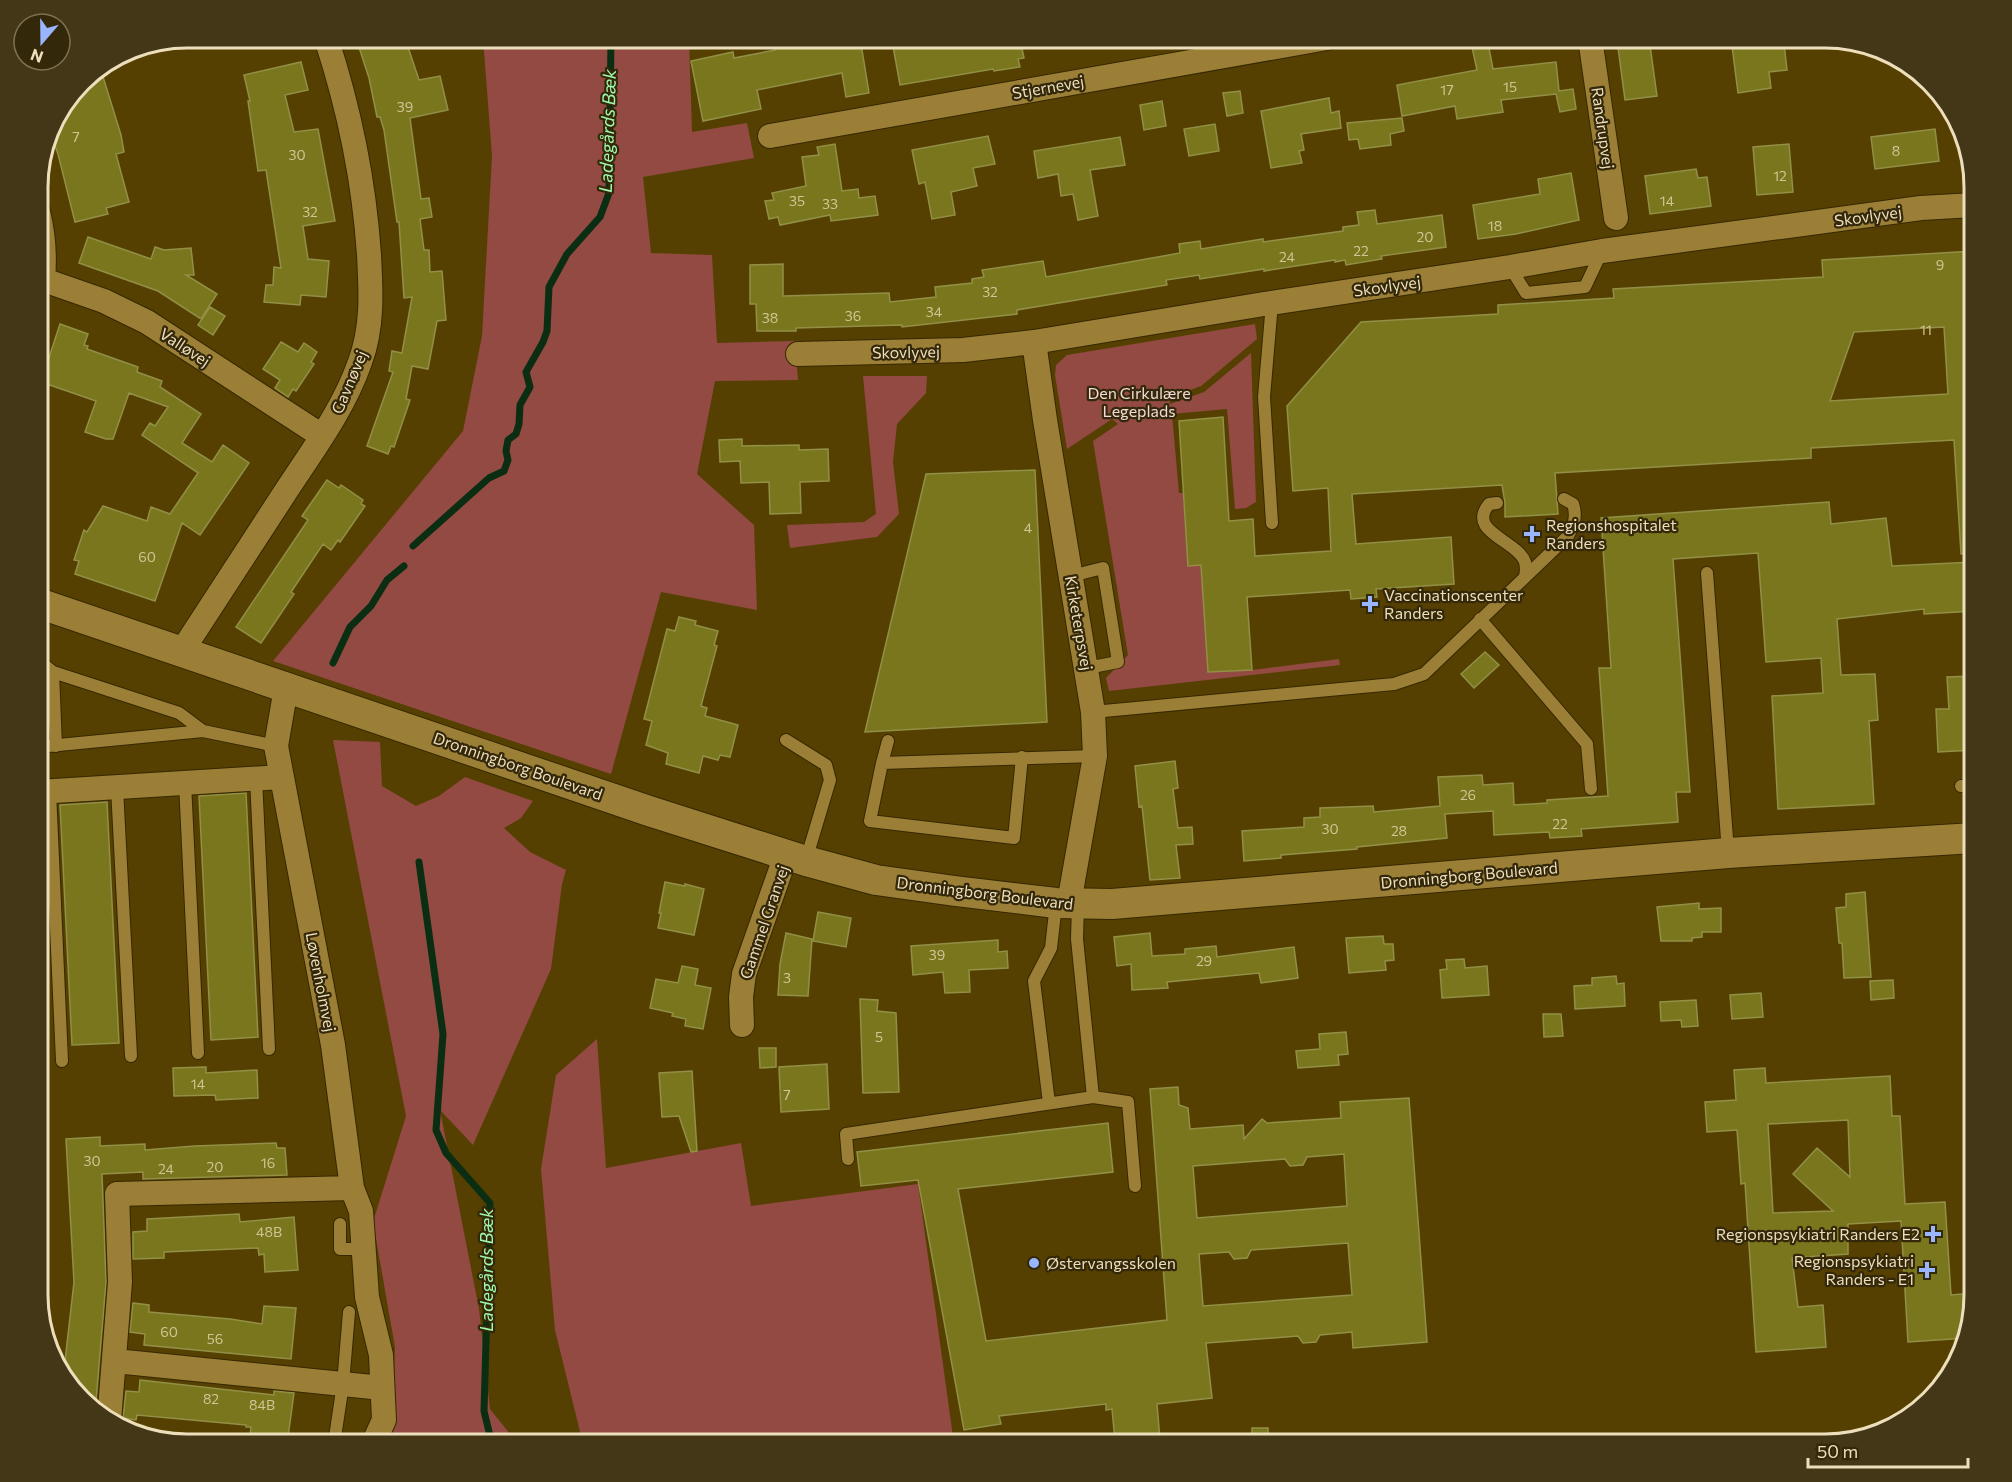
<svg xmlns="http://www.w3.org/2000/svg" width="2012" height="1482" viewBox="0 0 2012 1482" font-family="Commissioner,sans-serif">
<style>
.green{fill:#924a43}
.lines{fill:none;stroke-linecap:round;stroke-linejoin:round}
.stream{stroke:#0b2e12;stroke-width:7}
.building{fill:#79761d;stroke:#929046;stroke-width:1.5;fill-rule:evenodd}
.service-casing{stroke:#362800;stroke-width:14}
.minor-casing{stroke:#362800;stroke-width:26}
.tertiary-casing{stroke:#362800;stroke-width:32}
.service{stroke:#9c7f37;stroke-width:12}
.minor{stroke:#9c7f37;stroke-width:24}
.tertiary{stroke:#9c7f37;stroke-width:30}
.poi-dot{fill:#99b5fd;stroke:#34280a;stroke-width:2}
.labels{text-anchor:middle;stroke-width:4.5;stroke-linejoin:round;paint-order:stroke}
.number-label{font-size:14px;fill:#d1c594}
.street-label{font-size:16px;fill:#eedfbc;stroke:#34280a}
.park-label{font-size:16px;fill:#f2dad6;stroke:#34280a}
.poi-label{font-size:16px;fill:#eedfbc;stroke:#34280a;text-anchor:start}
.water-label{font-size:18px;font-style:italic;fill:#a0faab;stroke:#34280a}
.rim{fill:none;stroke:#eedfbc;stroke-width:3}
</style>
<rect width="100%" height="100%" fill="#554002"/>
<path class="green" d="M483,38H689L692,132L747,123L754,158L643,177L651,253L712,255L717,343L795,341L798,380L715,381L697,474L754,525L757,610L661,592L611,774L273,661L463,431L482,336L492,156Z
M1255,324L1257,339L1201,386L1169,398L1170,404L1204,392L1251,353L1256,502L1246,508L1235,509L1227,409L1172,414L1179,493H1183L1188,565H1201L1208,672L1252,670L1339,659L1340,665L1109,691L1106,678L1128,655L1093,441L1118,424L1112,419L1067,449L1055,375L1056,365L1067,355Z
M863,376H927L926,393L897,424L893,462L899,514L877,537L790,548L787,525L864,522L876,514Z
M333,740L380,742L382,786L416,806L439,796L465,777L533,801L521,818L504,828L530,852L566,870L562,884L551,969L473,1145L440,1110L479,1309L490,1409L518,1444H381L392,1430L395,1347L373,1222L406,1116Z
M597,1039L606,1168L741,1143L751,1206L918,1184L954,1444H583L555,1330L541,1169L556,1075Z"/>
<g class="lines">
<path class="stream" d="M413,546L489,478L504,471L508,460L506,451L508,440L516,434L519,424L520,405L530,387L526,372L543,342L547,331L549,287L567,254L600,217L609,193L611,38
M333,663L350,627L371,606L387,580L404,566
M419,862L443,1034L436,1130L446,1153L490,1203L484,1411L492,1444"/>
</g>
<path class="building" d="M356,38H405L419,80L440,76L448,110L410,118L421,199L429,198L432,217L420,219L424,250H429L430,272L442,271L446,320L437,321L428,369L412,366L406,399L410,400L394,447L391,446L388,454L367,446L393,372L389,371L392,351L402,353L412,297L404,298L399,222H397L384,130L380,117H377L369,78Z
M772,38H860L869,93L846,97L842,73L757,90L761,109L703,121L691,61L733,52L734,58L775,50Z
M940,38H1003V42L1020,39L1024,58L1018,59L1020,67L994,71L993,69L900,85L893,46Z
M1470,38H1487L1493,69L1556,62L1559,91L1573,89L1576,109L1560,112L1556,94L1501,100L1503,112L1457,119L1455,106L1402,116L1397,85L1477,70Z
M1638,38H1649L1657,96L1625,100L1617,40Z
M1731,38H1763L1765,46L1784,43L1787,70L1769,72L1771,88L1738,93Z
M301,62L308,90L285,95L294,132L318,129L335,221L303,226L308,259L329,261L326,297L301,295L300,305L264,302L266,285H273L274,267L281,268L266,170L258,171L248,101H250L244,75Z
M100,67L121,135L124,152L116,154L129,202L106,208L108,214L75,222L58,154L50,132L53,120L88,75Z
M1240,91L1243,113L1227,116L1223,93Z
M1329,98L1331,113L1339,111L1341,128L1301,134L1304,150L1299,151L1302,163L1271,168L1261,111Z
M1162,101L1166,126L1144,130L1140,105Z
M1402,118L1404,131L1390,134L1391,145L1360,149L1358,139L1349,140L1347,123Z
M1215,124L1219,151L1189,156L1184,129Z
M1935,129L1939,161L1875,169L1871,137Z
M988,136L995,164L973,168L977,186L951,192L955,215L932,219L925,182L919,184L912,150Z
M1120,137L1125,165L1090,170L1098,216L1078,220L1073,194L1061,196L1058,174L1038,178L1034,151Z
M835,144L842,191L858,189L859,198L875,196L878,215L831,221L830,215L780,225L778,217L769,219L765,201L774,200L772,193L806,186L802,157L819,155L817,147Z
M1789,144L1793,192L1757,195L1753,147Z
M1696,169L1698,178L1707,177L1711,206L1650,214L1645,176Z
M1571,173L1579,220L1516,234L1478,239L1473,205L1540,194L1538,179Z
M1375,210L1377,224L1442,215L1446,247L1381,256L1382,259L1346,265L1345,260L1335,262V260L1264,271V269L1200,279L1199,275L1166,280L1167,285L1017,310V314L902,327V325L796,328V331H757L756,304H750V265L783,264V296L889,293L890,302L936,297L935,287L972,283V279L984,277L982,270L1043,261L1046,277L1180,253L1179,244L1200,241L1201,249L1263,239V242L1343,231V227L1359,225L1357,212Z
M88,237L151,259L155,247L164,250L191,248L194,275H186L217,294L201,319L158,291L79,263Z
M1974,251V553L1961,554L1954,440L1811,448V458L1555,473L1558,514L1505,517V503L1502,485L1352,494L1356,544L1451,537L1454,584L1376,589L1377,597L1351,599L1350,590L1247,597L1252,670L1208,672L1201,565L1188,566L1179,421L1223,417L1229,521L1253,519L1255,556L1331,551L1328,488L1293,491L1287,406L1361,322L1498,314V305L1614,298L1613,289L1823,277L1822,260ZM1944,327L1948,394L1830,401L1854,332Z
M210,307L225,316L213,335L198,325Z
M60,324L88,334L84,345L88,346L87,349L138,367L137,372L162,381L160,387L201,414L182,443L212,462L223,445L249,463L200,535L182,523L155,601L75,574L79,561L74,560L84,530L87,532L103,506L147,521L151,507L170,514L198,473L142,435L150,423L155,426L168,407L129,393L113,439H106L85,432L96,401L41,382Z
M281,342L298,352L304,343L317,352L311,362L314,364L296,391L293,389L288,397L275,388L280,380L263,369Z
M742,439V446L799,445V450L828,449L829,481L800,482L801,513L770,514L769,482L741,483L740,461L720,462L719,440Z
M1035,470L1047,722L865,732L926,474Z
M327,480L339,488L341,485L363,500L361,504L365,506L340,542L338,540L331,550L323,544L291,592L294,594L261,643L236,627L308,520L302,516Z
M1829,502L1831,524L1886,518L1892,566L1974,562V611L1924,614V609L1837,619L1841,675L1875,674L1878,720L1869,721L1874,804L1778,809L1772,696L1823,693L1821,658L1766,662L1758,553L1673,559L1690,792H1676L1678,822L1581,829L1582,836L1550,838L1549,832L1494,835L1493,811L1445,814L1447,838L1357,847V849L1281,855V858L1244,861L1242,831L1304,827V818L1320,817V808L1373,806L1374,812L1440,806L1438,777L1482,775L1483,785L1513,783L1514,805L1547,803V800L1608,796L1599,668H1611L1601,518Z
M679,617L696,621L695,625L718,631L714,645L717,646L701,706L707,708L705,716L738,725L730,757L720,755L718,760L703,756L699,773L666,764L668,753L646,745L652,721L644,719L667,629L675,631Z
M1485,652L1499,665L1474,688L1461,674Z
M1974,676V750L1938,752L1936,709H1949L1947,677Z
M1175,761L1178,788L1173,789L1178,828L1192,827L1193,844L1176,845L1180,878L1150,880L1142,806L1139,807L1135,766Z
M246,793L258,1037L211,1040L199,796Z
M107,802L119,1043L72,1045L60,805Z
M665,882L685,886V884L704,889L694,935L658,928L661,913H659Z
M1865,892L1871,977L1844,978L1842,943H1839L1836,908L1846,907V894Z
M1699,903V909L1721,908V932H1702V937L1692,938V941H1661L1657,907Z
M818,912L851,918L846,947L813,941Z
M786,933L812,939L808,996L778,995L780,964Z
M1150,933L1152,956L1185,954V949L1216,946L1217,957L1294,947L1298,978L1261,983L1259,973L1167,982L1168,988L1132,990L1131,964L1117,966L1114,937Z
M1383,936L1384,944H1393L1394,960L1385,961L1386,970L1349,973L1346,938Z
M998,940V952L1007,951L1008,968L969,970L970,992L945,993L943,972L913,975L911,946Z
M1464,959L1465,968L1487,966L1489,995L1442,998L1440,970L1447,969L1446,960Z
M682,966L698,969L695,985L711,988L703,1029L685,1026L686,1019L672,1016L673,1013L650,1008L656,979L678,983Z
M1616,976L1617,984L1624,983L1625,1006L1575,1009L1574,986L1592,985V978Z
M1893,980L1894,998L1871,1000L1870,981Z
M1761,993L1763,1017L1732,1019L1730,995Z
M860,999L878,1000L877,1011L896,1013L899,1092L863,1093Z
M1696,1000L1698,1026L1682,1027L1681,1020L1661,1021L1660,1002Z
M1543,1014H1561L1563,1036L1544,1037Z
M1346,1032L1348,1054L1338,1055L1339,1065L1298,1068L1296,1051L1320,1049L1319,1034Z
M759,1048H776V1067L760,1068Z
M827,1064L829,1109L781,1112L779,1067Z
M206,1067V1073L257,1070L258,1098L216,1100L215,1095L174,1096L173,1068Z
M1765,1068L1766,1083L1890,1076L1892,1116H1900L1905,1204L1945,1202L1951,1295L1974,1293L1967,1338L1908,1342L1901,1221L1848,1224V1254L1792,1258L1798,1307L1823,1305L1826,1347L1756,1352L1745,1183L1741,1184L1737,1130L1707,1132L1705,1102L1736,1100L1734,1070ZM1848,1120L1850,1177L1817,1148L1793,1174L1833,1211L1773,1213L1768,1124Z
M692,1071L697,1151L691,1152L679,1116L662,1117L659,1073Z
M1178,1087L1179,1105L1188,1108L1190,1129L1243,1125L1244,1139L1262,1119L1267,1123L1341,1118L1340,1102L1409,1098L1427,1342L1353,1348L1352,1332L1320,1335L1316,1342L1303,1343L1298,1336L1206,1343L1212,1398L1157,1404L1160,1440L1121,1444V1440L1115,1441L1112,1409L1106,1410V1404L999,1416L1001,1424L964,1430L918,1180L861,1186L857,1152L1108,1123L1113,1172L958,1189L986,1341L1167,1320L1150,1089ZM1344,1154L1347,1206L1197,1218L1193,1166L1285,1159L1290,1166L1303,1165L1307,1157ZM1348,1243L1352,1295L1203,1306L1199,1254L1229,1252L1234,1259L1247,1258L1251,1250Z
M100,1137V1146L145,1144V1150L195,1146L276,1143L277,1148H285L287,1175L143,1179V1172L102,1174L106,1282L95,1413L69,1381L70,1371L64,1370L74,1282L66,1139Z
M239,1214L240,1222L294,1217L298,1270L265,1272L264,1254L259,1255L258,1248L164,1252V1258L133,1259V1232L147,1231V1219Z
M133,1303L149,1305V1312L230,1319L262,1324L264,1306L296,1308L291,1359L144,1345L145,1334L130,1332Z
M140,1380L274,1395V1391L294,1393L288,1437H278L277,1444H249L251,1427H246V1425L137,1415L136,1420L123,1418L126,1391L139,1392Z
M1252,1428H1268V1444H1252Z"/>
<g class="lines">
<defs>
<path id="service" d="M1510,267L1526,293L1585,287L1602,251
M1272,303L1264,397L1272,523
M1497,503L1489,504C1466,532 1517,540 1525,562C1526,566 1526,572 1525,576
M1707,573L1728,852
M1071,576L1103,568L1118,662L1087,668
M1480,619L1587,744L1591,789
M38,660L53,672L56,746
M53,672L179,713L203,731
M1093,712L1394,684L1424,674L1568,536C1574,525 1577,516 1573,504L1564,499
M786,740L826,765L830,780L806,860
M38,747L203,731L276,746
M1022,757L1014,838L870,821L882,763L1095,756
M882,763L888,741
M256,779L269,1049
M185,783L198,1053
M1961,786L1974,787
M117,788L131,1056
M50,792L62,1061
M1078,904L1077,939L1093,1097
M1049,1103L1034,981L1051,948L1056,904
M848,1159L846,1134L1093,1097L1128,1102L1135,1186
M340,1224V1249H363
M334,1444L343,1384L349,1312"/>
<path id="minor" d="M1590,38L1616,218
M770,136L1327,38
M38,212C44,235 45,256 43,280
M38,278L104,301L147,322L322,436
M1034,342L1045,420L1093,712L1095,756L1069,903
M798,354L963,350L1034,342L1264,304L1510,267L1602,251L1921,208L1974,205
M182,651C217,597 253,542 288,488C315,447 344,408 360,362C373,327 371,292 369,255C364,180 349,108 326,38
M286,688L276,746L333,1045L352,1188L361,1211L367,1297L381,1355L384,1420L373,1444
M38,792L282,777
M742,1025L741,997L744,974L786,855
M115,1361L382,1388
M109,1421L120,1282L117,1194L352,1188"/>
<path id="tertiary" d="M38,603L649,811L806,861L876,880L955,891L1056,903L1112,904L1728,853L1974,838"/>
</defs>
<use href="#service" class="service-casing"/>
<use href="#minor" class="minor-casing"/>
<use href="#tertiary" class="tertiary-casing"/>
<use href="#service" class="service"/>
<use href="#minor" class="minor"/>
<use href="#tertiary" class="tertiary"/>
</g>
<g class="poi-dot">
<path d="M1529 525h6v6h6v6h-6v6h-6v-6h-6v-6h6z"/>
<path d="M1367 595h6v6h6v6h-6v6h-6v-6h-6v-6h6z"/>
<path d="M1930 1225h6v6h6v6h-6v6h-6v-6h-6v-6h6z"/>
<circle cx="1034" cy="1263" r="6"/>
<path d="M1924 1261h6v6h6v6h-6v6h-6v-6h-6v-6h6z"/>
</g>
<g class="labels">
<g class="number-label">
<text x="1510" y="92">15</text>
<text x="1447" y="95">17</text>
<text x="405" y="112">39</text>
<text x="76" y="142">7</text>
<text x="1896" y="156">8</text>
<text x="297" y="160">30</text>
<text x="1780" y="181">12</text>
<text x="797" y="206">35</text>
<text x="1667" y="206">14</text>
<text x="830" y="209">33</text>
<text x="310" y="217">32</text>
<text x="1495" y="231">18</text>
<text x="1425" y="242">20</text>
<text x="1361" y="256">22</text>
<text x="1287" y="262">24</text>
<text x="1940" y="270">9</text>
<text x="990" y="297">32</text>
<text x="934" y="317">34</text>
<text x="853" y="321">36</text>
<text x="770" y="323">38</text>
<text x="1926" y="335">11</text>
<text x="1028" y="533">4</text>
<text x="147" y="562">60</text>
<text x="1468" y="800">26</text>
<text x="1560" y="829">22</text>
<text x="1330" y="834">30</text>
<text x="1399" y="836">28</text>
<text x="937" y="960">39</text>
<text x="1204" y="966">29</text>
<text x="787" y="983">3</text>
<text x="879" y="1042">5</text>
<text x="198" y="1089">14</text>
<text x="787" y="1100">7</text>
<text x="92" y="1166">30</text>
<text x="268" y="1168">16</text>
<text x="215" y="1172">20</text>
<text x="166" y="1174">24</text>
<text x="269" y="1237">48B</text>
<text x="169" y="1337">60</text>
<text x="215" y="1344">56</text>
<text x="211" y="1404">82</text>
<text x="262" y="1410">84B</text>
</g>
<g class="street-label">
<text transform="translate(1048 87) rotate(-10)" y="6">Stjernevej</text>
<text transform="translate(1603 128) rotate(82)" y="6">Randrupvej</text>
<text transform="translate(1868 216) rotate(-8)" y="6">Skovlyvej</text>
<text transform="translate(1387 286) rotate(-8)" y="6">Skovlyvej</text>
<text transform="translate(185 347) rotate(33)" y="6">Valløvej</text>
<text transform="translate(906 352) rotate(-1)" y="6">Skovlyvej</text>
<text transform="translate(349 382) rotate(-67)" y="6">Gavnøvej</text>
<text transform="translate(1079 623) rotate(80)" y="6">Kirketerpsvej</text>
<text transform="translate(518 766) rotate(19)" y="6">Dronningborg Boulevard</text>
<text transform="translate(1469 875) rotate(-5)" y="6">Dronningborg Boulevard</text>
<text transform="translate(985 893) rotate(7)" y="6">Dronningborg Boulevard</text>
<text transform="translate(764 922) rotate(-71)" y="6">Gammel Granvej</text>
<text transform="translate(321 982) rotate(79)" y="6">Løvenholmvej</text>
</g>
<g class="park-label">
<text x="1139" y="399">Den Cirkulære<tspan x="1139" dy="18">Legeplads</tspan></text>
</g>
<g class="poi-label">
<text x="1546" y="531">Regionshospitalet<tspan x="1546" dy="18">Randers</tspan></text>
<text x="1384" y="601">Vaccinationscenter<tspan x="1384" dy="18">Randers</tspan></text>
<text x="1920" y="1240" text-anchor="end">Regionspsykiatri Randers E2</text>
<text x="1914" y="1267" text-anchor="end">Regionspsykiatri<tspan x="1914" dy="18">Randers - E1</tspan></text>
<text x="1046" y="1269">Østervangsskolen</text>
</g>
<g class="water-label">
<text transform="translate(608 131) rotate(-88)" y="6">Ladegårds Bæk</text>
<text transform="translate(487 1270) rotate(-90)" y="6">Ladegårds Bæk</text>
</g>
</g>
<path d="M0 0H2012V1482H0ZM187 48H1825A139 139 0 0 1 1964 187V1295A139 139 0 0 1 1825 1434H187A139 139 0 0 1 48 1295V187A139 139 0 0 1 187 48Z" fill="#433718" fill-rule="evenodd"/>
<path class="rim" d="M187 48H1825A139 139 0 0 1 1964 187V1295A139 139 0 0 1 1825 1434H187A139 139 0 0 1 48 1295V187A139 139 0 0 1 187 48Z"/>
<g transform="translate(42 42) rotate(200)"><circle r="28" fill="#34280a" stroke="#7e7151" stroke-width="1.5"/>
<path d="M0-4.5L10 22L0 15L-10 22Z" fill="#99b5fd"/>
<text y="-9" font-size="16" font-weight="bold" text-anchor="middle" fill="#eedfbc">N</text>
</g>
<path d="M1808 1458v9h160v-9" fill="none" stroke="#eedfbc" stroke-width="3"/>
<text x="1817" y="1458" font-size="18" fill="#eedfbc" stroke="#34280a" stroke-width="4.5" paint-order="stroke">50 m</text>
</svg>
